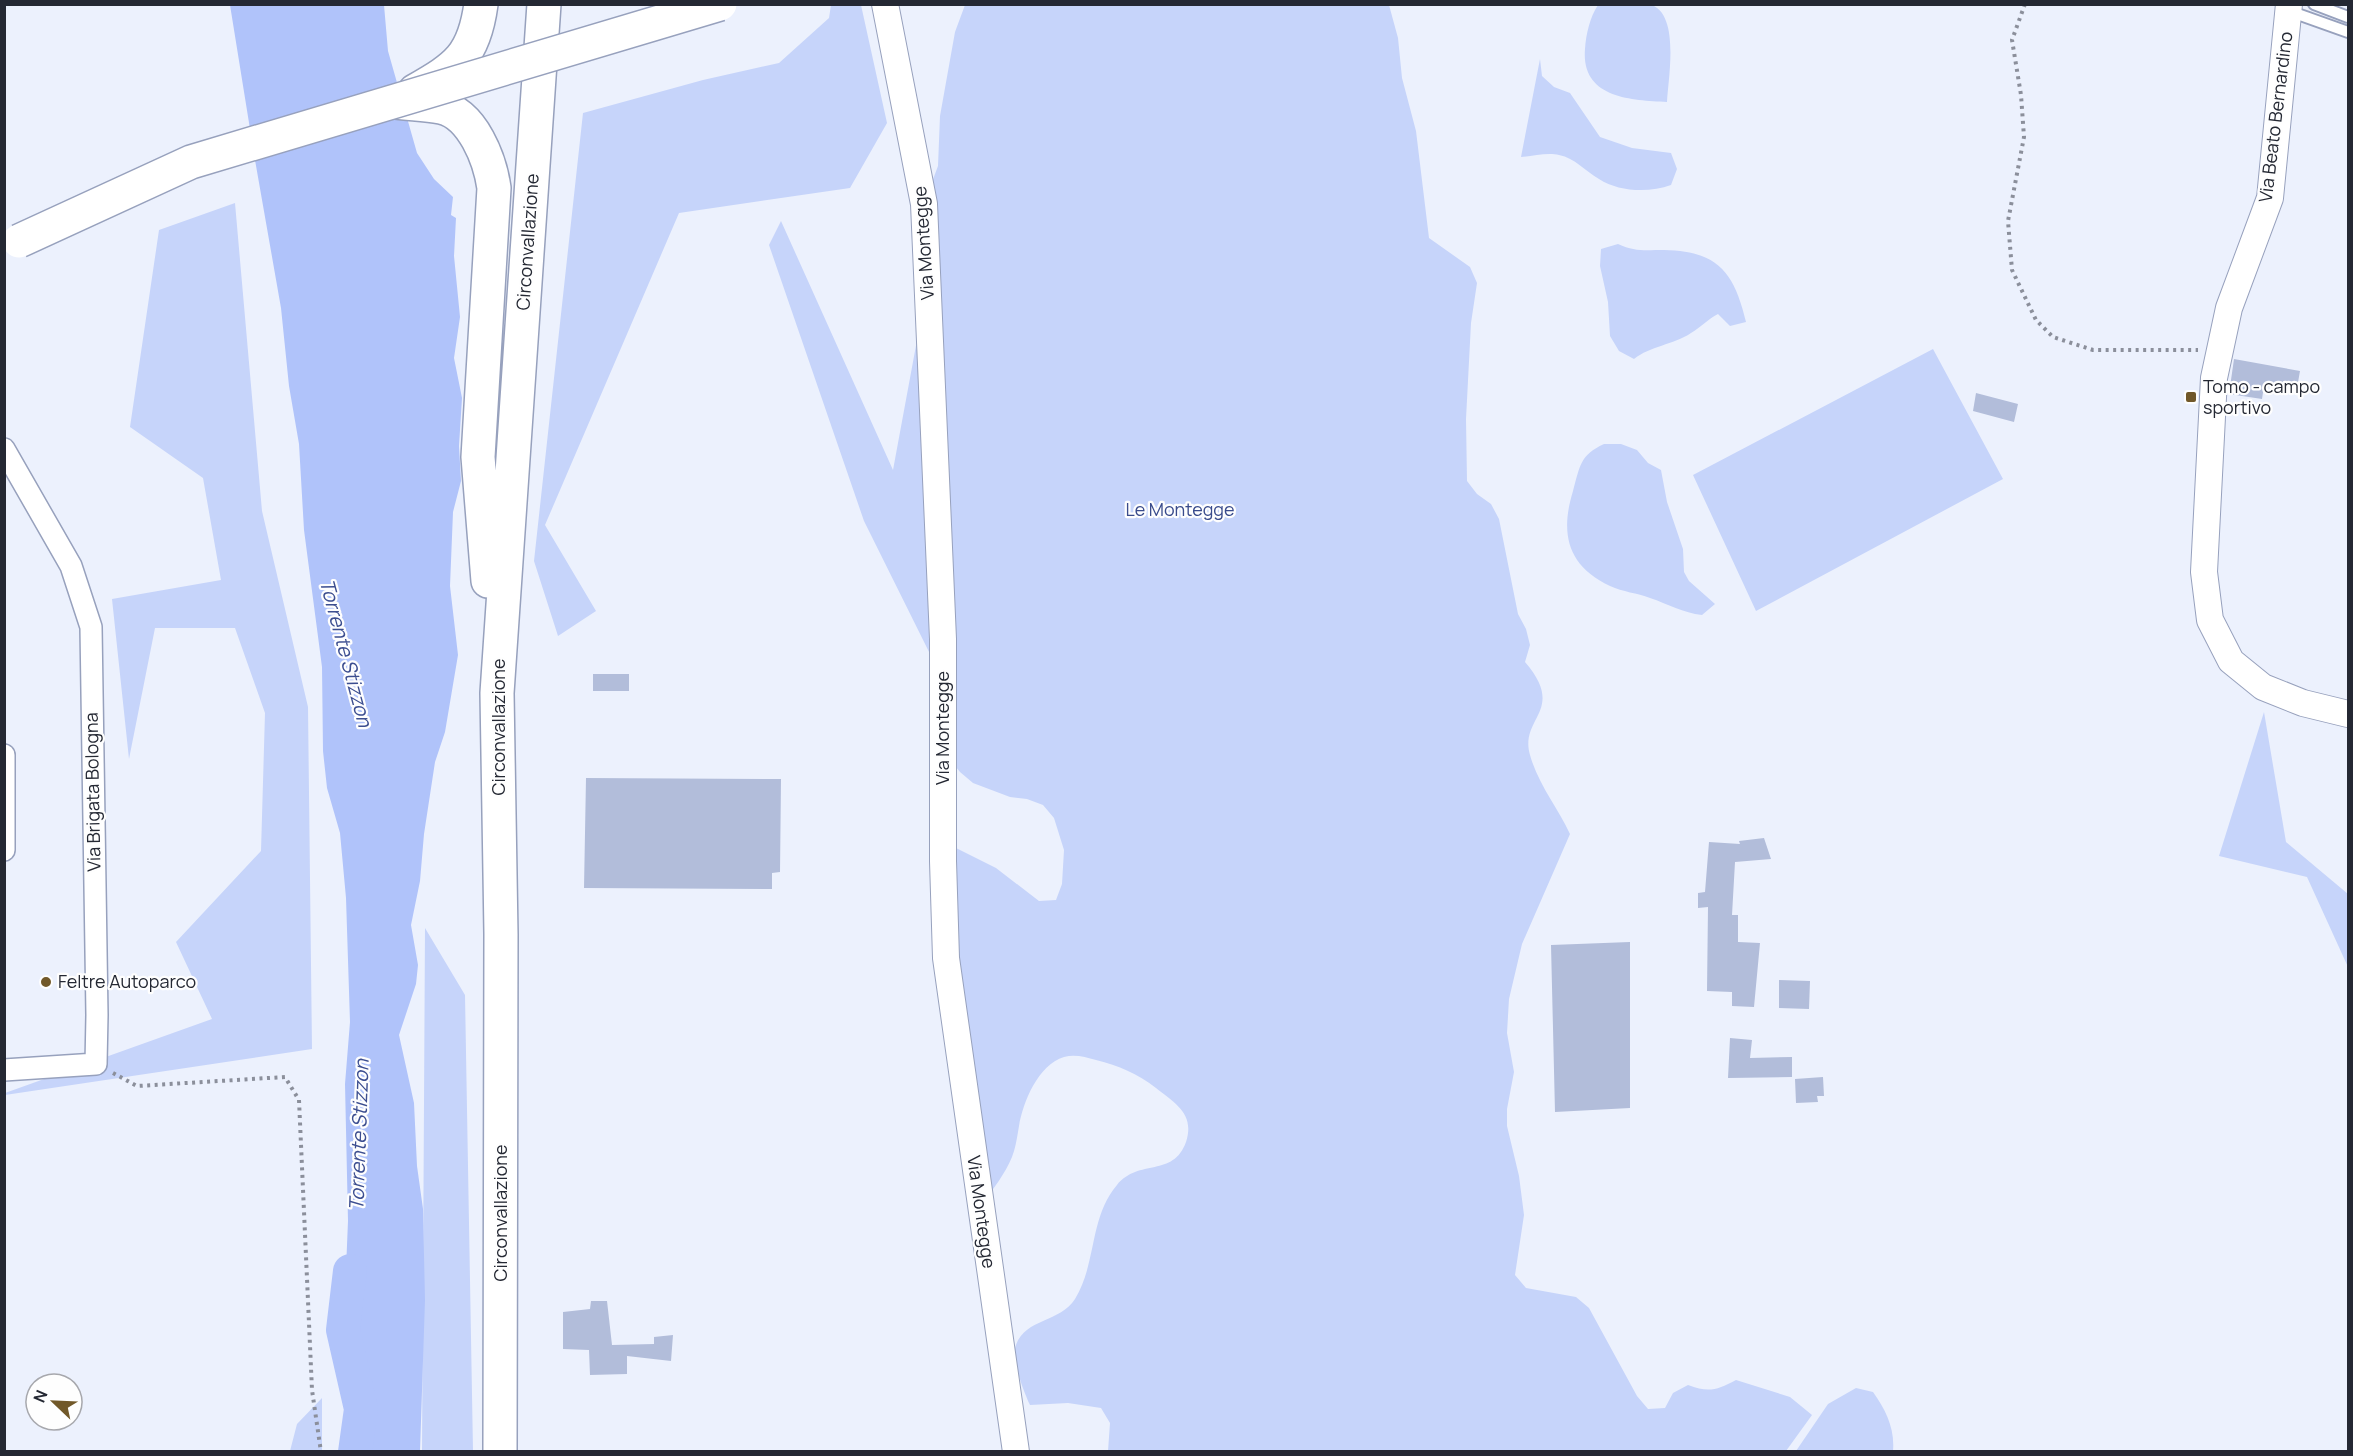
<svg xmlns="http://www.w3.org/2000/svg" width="2353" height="1456" viewBox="0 0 2353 1456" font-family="Manrope,sans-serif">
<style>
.green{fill:#c6d4fa}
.water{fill:#b0c3fa}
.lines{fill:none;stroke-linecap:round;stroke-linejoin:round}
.river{stroke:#b0c3fa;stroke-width:34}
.building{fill:#b2bdda}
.service-casing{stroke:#97a1bd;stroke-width:14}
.minor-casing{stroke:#97a1bd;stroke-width:24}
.tertiary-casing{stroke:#97a1bd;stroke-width:28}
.trunk-casing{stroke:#97a1bd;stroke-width:36}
.path{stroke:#8b8f9b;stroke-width:4;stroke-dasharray:3 4.5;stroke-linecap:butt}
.service{stroke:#fff;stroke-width:10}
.minor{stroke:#fff;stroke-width:21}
.tertiary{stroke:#fff;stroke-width:26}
.trunk{stroke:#fff;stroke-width:33}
.trunk-bridge-casing{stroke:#97a1bd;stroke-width:36;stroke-linecap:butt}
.trunk-bridge{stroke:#fff;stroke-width:33}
.poi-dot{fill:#715829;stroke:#fefefe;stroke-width:2}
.labels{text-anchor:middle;stroke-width:4.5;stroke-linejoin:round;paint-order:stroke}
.street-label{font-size:18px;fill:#242833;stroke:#fefefe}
.poi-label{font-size:18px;fill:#242833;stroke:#fefefe;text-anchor:start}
.park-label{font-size:18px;fill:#394b8c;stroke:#fefefe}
.water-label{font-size:20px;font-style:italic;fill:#3c4e90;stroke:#fefefe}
</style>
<rect width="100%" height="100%" fill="#ecf1fd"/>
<path class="green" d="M831,5H861L887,123L850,188L679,213L545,525L596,611L558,636L534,561L583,113L703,80L779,63L829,18Z
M965,5H1389L1398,38L1402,78L1416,131L1429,238L1470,267L1477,283L1471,323L1466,419L1467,481L1477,494L1491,504L1499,519L1518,614L1526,629L1530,645L1525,662C1567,711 1519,717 1530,755C1538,784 1558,808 1570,834L1522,944L1509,999L1507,1033L1514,1072L1507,1109V1126L1519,1176L1524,1215L1515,1275L1526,1288L1576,1297L1589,1308L1637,1396L1648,1409L1665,1408L1673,1393L1688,1385C1709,1393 1717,1390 1736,1380L1790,1397L1812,1415L1786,1451H1108L1110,1423L1101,1408L1068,1403L1030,1405C1024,1392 1012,1361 1015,1348C1023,1318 1060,1323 1075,1299C1097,1263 1089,1218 1117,1185C1139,1158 1173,1178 1186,1142C1195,1114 1176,1104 1156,1088C1137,1073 1119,1066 1096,1060C1085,1057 1075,1054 1064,1057C1038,1065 1023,1102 1019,1126C1017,1137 1016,1147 1012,1157C1005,1174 993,1189 983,1203L940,840L996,868L1039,901L1056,900L1062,884L1064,850L1054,818L1043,805L1027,799L1010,797L973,783L960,772L937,743L935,664L864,521L769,245L781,221L893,470L932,259L926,198L938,166L940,116L955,32Z
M1598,5C1613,4 1636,1 1649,4C1681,12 1668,79 1667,102C1630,100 1581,98 1585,49C1586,34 1590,17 1598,5Z
M1540,59L1542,76L1554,87L1570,93L1600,137L1632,148L1671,153L1677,169L1671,185C1649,193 1619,192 1599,179C1585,171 1575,158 1559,155C1548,152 1533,156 1521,157Z
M235,203L262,511L308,707L312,1049L5,1095V1093L212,1019L176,942L261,851L265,713L235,628H155L129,759L112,599L221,580L203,478L130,427L159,230Z
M1618,244C1635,252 1645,250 1664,250C1718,251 1734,272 1746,322L1730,326L1718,314C1708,319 1701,327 1691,333C1673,345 1650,346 1634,359L1619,351L1610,336L1608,302L1600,266L1601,249Z
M1933,349L2003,479L1756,611L1693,475Z
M1604,444H1621L1637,450L1648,463L1661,470L1667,502L1683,549L1684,572L1689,581L1715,604L1702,615C1683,613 1668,604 1650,598C1637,593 1623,592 1610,586C1567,566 1560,533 1573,491C1580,466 1580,455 1604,444Z
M2264,712L2286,842L2348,894V967L2307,877L2219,856Z
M425,928L465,995L473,1451L422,1452Z
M1856,1388L1873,1392C1886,1410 1895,1429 1893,1451H1796L1828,1404Z
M322,1398V1451H290L297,1424Z"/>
<path class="water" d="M230,5H384L388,51L417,153L434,179L453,197L451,215L456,218L454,256L460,317L454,358L462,398L459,446L461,481L453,512L450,586L458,655L445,732L435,762L424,834L420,881L411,925L418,965L416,984L399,1035L414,1103L417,1166L423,1209L425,1300L420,1451H351L350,1416L345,1398L342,1367L348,1221L345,1084L350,1022L346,898L340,833L327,788L323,751L322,667L304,530L299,444L289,386L281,308L255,160Z"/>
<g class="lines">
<path class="river" d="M350,1271L343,1330L361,1409L355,1452"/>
</g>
<path class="building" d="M2234,359L2300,371L2297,388L2274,384V387L2264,386L2262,399L2229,394Z
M1976,393L2018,404L2014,422L1973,411Z
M593,674H629V691H593Z
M586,778L781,779L780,872L772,873V889L584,888Z
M1764,838L1771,859L1735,862L1732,915H1738V942L1760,943L1754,1007L1732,1006V992L1707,991L1708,907L1698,908V893L1705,892L1709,842L1740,844L1739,841Z
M1630,942V1108L1555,1112L1551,945Z
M1779,980L1810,981L1809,1009L1779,1008Z
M1730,1038L1752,1040L1750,1058L1792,1057V1077L1728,1078Z
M1823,1077L1824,1096H1817L1818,1102L1796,1103L1795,1079Z
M591,1301H607L612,1345L654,1344V1337L673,1335L671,1361L627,1356V1374L590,1375L589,1350L563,1349V1312L590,1309Z"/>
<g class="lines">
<defs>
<path id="service" d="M2314,4L2348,17
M2289,11L2348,32"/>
<path id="minor" d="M4,449L71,566L91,627L97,1015L96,1064L4,1070
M4,755V850"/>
<path id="tertiary" d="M885,4L924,204L943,639V861L946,958L1016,1452
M2289,4L2270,198L2229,308L2214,378L2204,572L2210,620L2231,661L2263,687L2303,703L2348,714"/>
<path id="trunk" d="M415,91C457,67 474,56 481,4
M395,102C410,104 426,104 441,107C473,114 490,160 494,188L478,457L488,581
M500,1452L501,934L497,693L544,4"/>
</defs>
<use href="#service" class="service-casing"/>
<use href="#minor" class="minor-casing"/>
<use href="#tertiary" class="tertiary-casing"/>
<use href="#trunk" class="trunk-casing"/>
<path class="path" d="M2025,4L2012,40L2021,95L2024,137L2008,221L2012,270L2036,320L2053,337L2093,350H2198
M113,1073L137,1086L285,1077L299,1100L312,1390L321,1452"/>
<use href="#service" class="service"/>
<use href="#minor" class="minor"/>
<use href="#tertiary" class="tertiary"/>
<use href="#trunk" class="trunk"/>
<defs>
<path id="trunk-bridge" d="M19,241L191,162L720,4"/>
</defs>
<use href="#trunk-bridge" class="trunk-bridge-casing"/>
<use href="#trunk-bridge" class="trunk-bridge"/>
</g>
<g class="poi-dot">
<rect x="2185" y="391" width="12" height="12" rx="3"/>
<circle cx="46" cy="982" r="6"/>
</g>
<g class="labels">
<g class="street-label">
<text transform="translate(2276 117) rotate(-83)" y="6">Via Beato Bernardino</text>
<text transform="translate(528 242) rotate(-86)" y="6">Circonvallazione</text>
<text transform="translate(924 243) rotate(-94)" y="6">Via Montegge</text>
<text transform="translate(499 727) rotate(-90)" y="6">Circonvallazione</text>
<text transform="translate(943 728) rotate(-90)" y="6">Via Montegge</text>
<text transform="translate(93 792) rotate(-91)" y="6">Via Brigata Bologna</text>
<text transform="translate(981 1212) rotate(82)" y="6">Via Montegge</text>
<text transform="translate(501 1213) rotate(-90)" y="6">Circonvallazione</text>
</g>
<g class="poi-label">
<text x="2203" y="393">Tomo - campo<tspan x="2203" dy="21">sportivo</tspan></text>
<text x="58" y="988">Feltre Autoparco</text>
</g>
<g class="park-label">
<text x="1180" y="516">Le Montegge</text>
</g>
<g class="water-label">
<text transform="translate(346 653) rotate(75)" y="7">Torrente Stizzon</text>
<text transform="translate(359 1135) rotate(-88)" y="7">Torrente Stizzon</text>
</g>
</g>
<rect width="2353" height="1456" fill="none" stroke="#242833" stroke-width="12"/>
<g transform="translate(54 1402) rotate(293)"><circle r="28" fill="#fefefe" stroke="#a7a8ad" stroke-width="1.5"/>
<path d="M0-4.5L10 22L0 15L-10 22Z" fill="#715829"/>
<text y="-9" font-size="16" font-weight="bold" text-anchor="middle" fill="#242833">N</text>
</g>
</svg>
